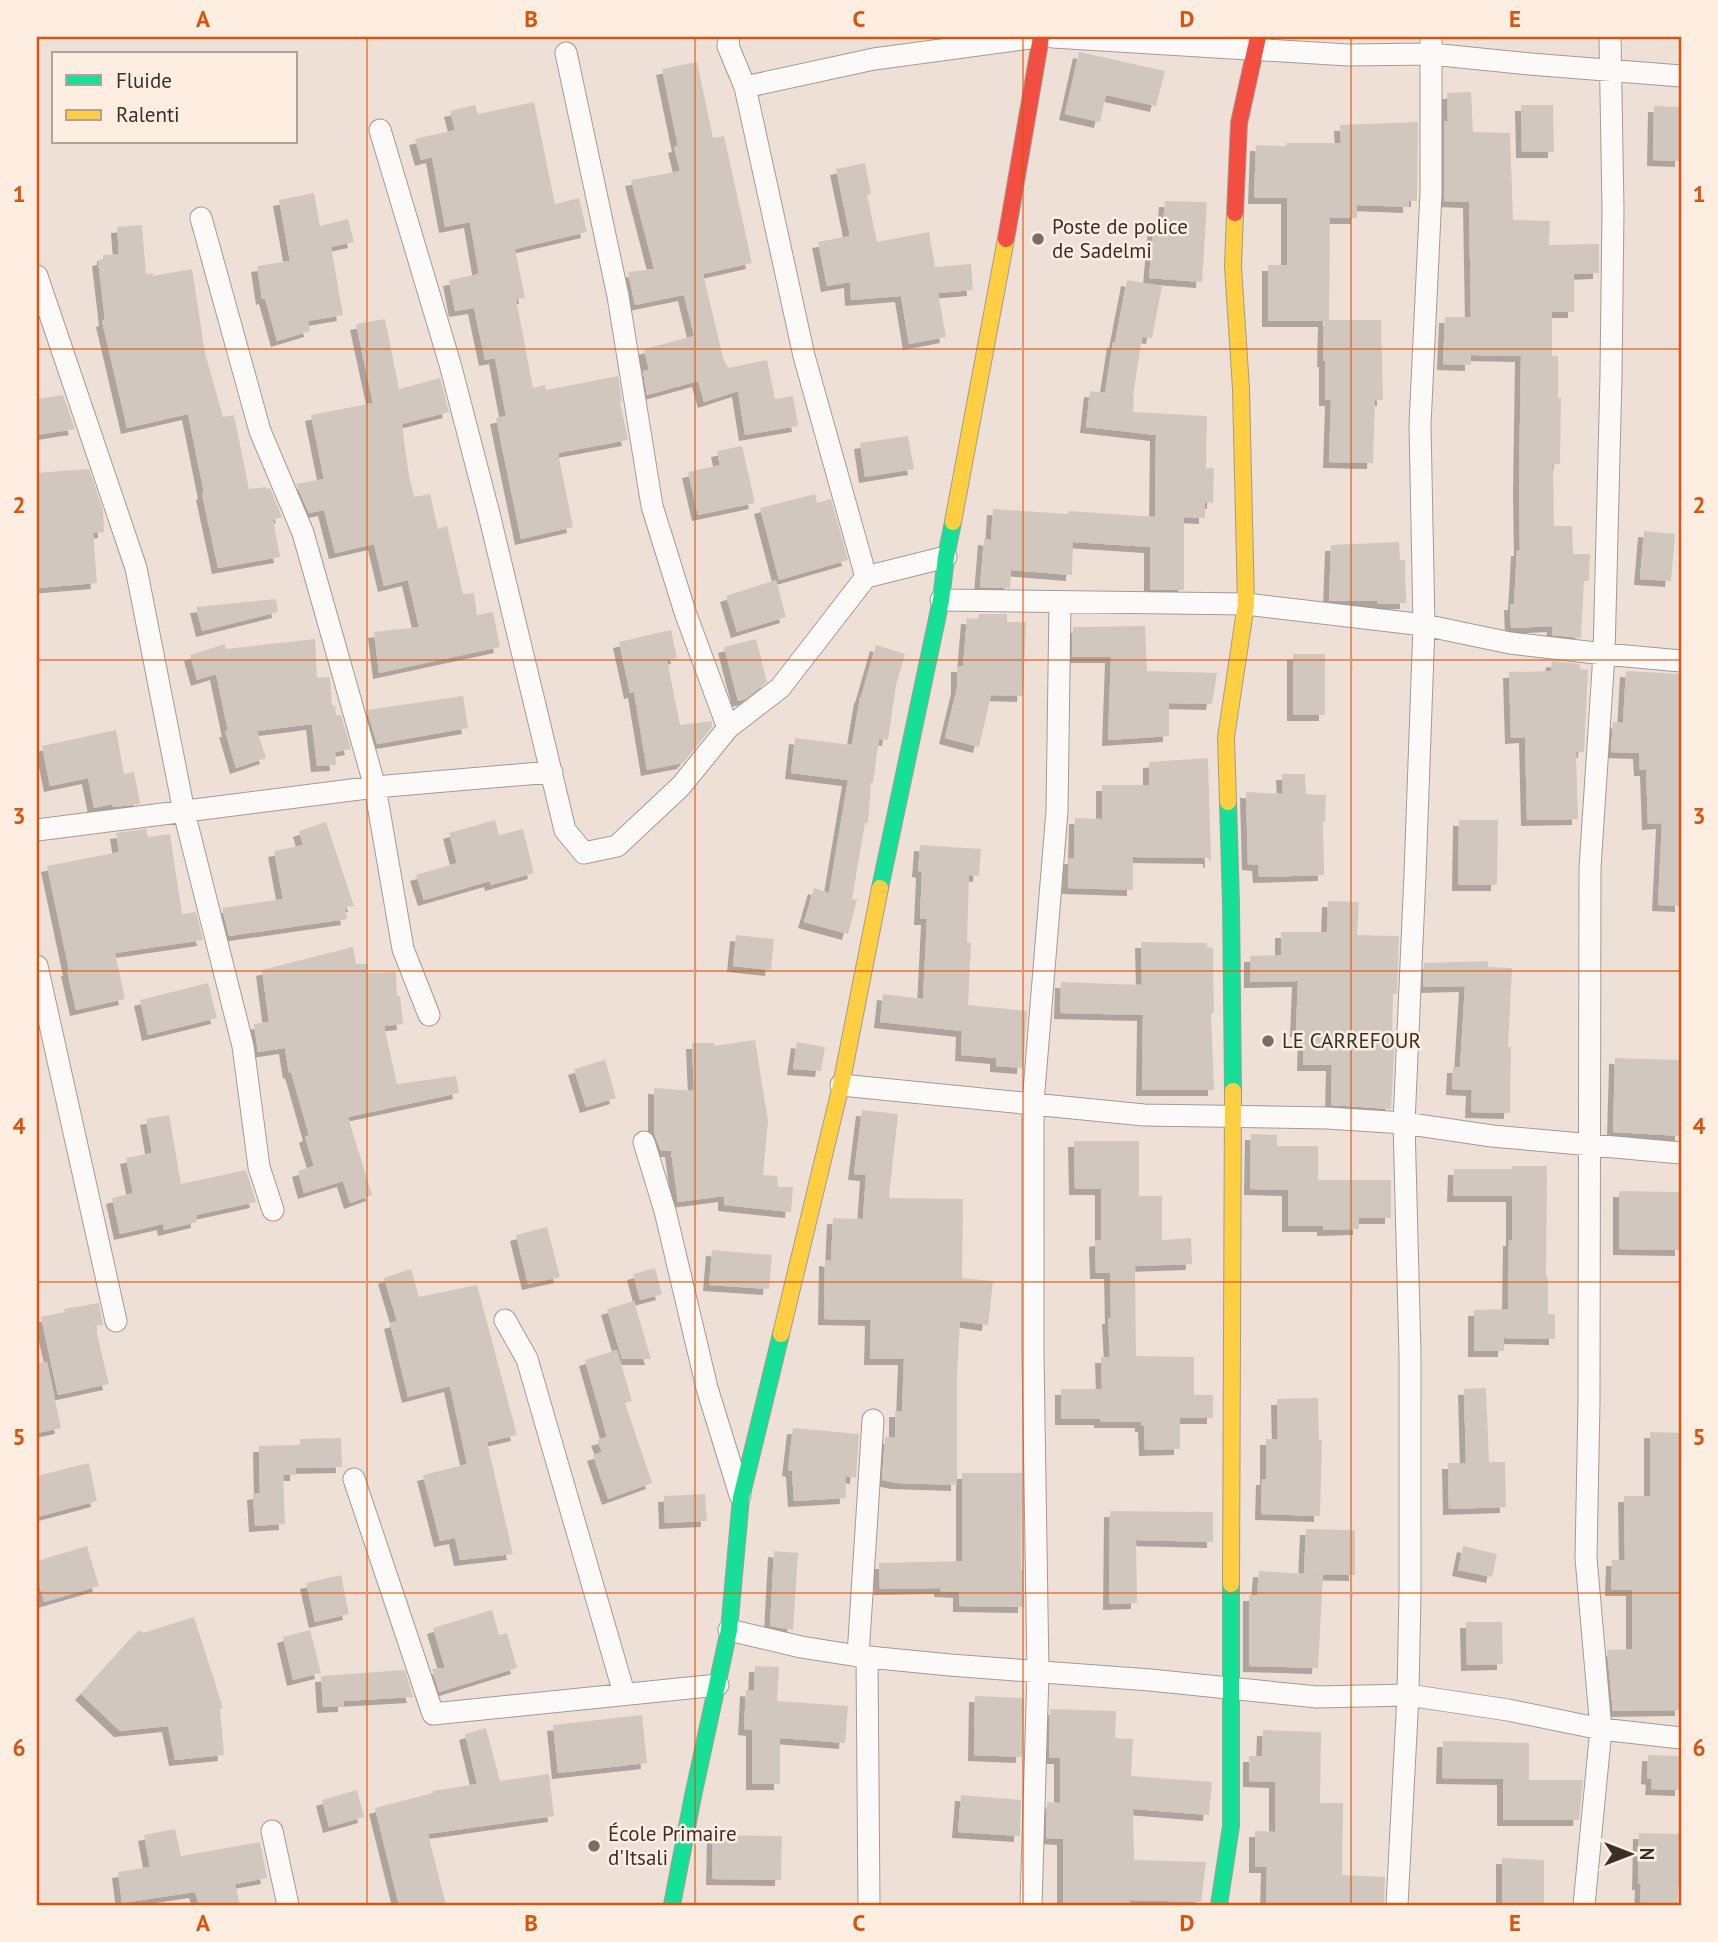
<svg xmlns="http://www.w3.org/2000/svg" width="1718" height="1942" viewBox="0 0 1718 1942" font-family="'PT Sans',sans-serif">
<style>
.building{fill:#d2c7bf;filter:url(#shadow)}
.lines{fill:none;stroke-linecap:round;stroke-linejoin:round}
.street-casing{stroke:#a59a93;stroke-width:23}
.fast-casing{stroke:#a59a93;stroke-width:18}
.slow-casing{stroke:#a59a93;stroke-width:18}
.jam-casing{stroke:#a59a93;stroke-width:18}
.street{stroke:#fcfaf9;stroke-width:21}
.fast{stroke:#16e098;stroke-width:16}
.slow{stroke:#ffcf43;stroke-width:16}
.jam{stroke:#f24e42;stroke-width:16}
.grid{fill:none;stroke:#d7550f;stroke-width:2;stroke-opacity:0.55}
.poi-dot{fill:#796e66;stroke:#feeee2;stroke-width:2.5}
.labels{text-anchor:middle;stroke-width:5;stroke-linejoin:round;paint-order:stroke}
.poi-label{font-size:21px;fill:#3a3029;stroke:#feeee2;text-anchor:start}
.neatline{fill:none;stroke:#d7550f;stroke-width:2.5}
.grid-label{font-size:23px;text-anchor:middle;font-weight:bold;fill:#d7550f}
</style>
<defs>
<filter id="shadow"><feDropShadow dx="-6" dy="6" stdDeviation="0" flood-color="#0004"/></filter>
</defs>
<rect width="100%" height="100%" fill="#eee0d6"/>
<path class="building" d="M1079,52L1165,71L1156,106L1106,95L1100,122L1065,114Z
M697,62L713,138L724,136L752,263L703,274L724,361H725L728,368L767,360L775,399L793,396L798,426L745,435L738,391L704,402L698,381L647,395L643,371L649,370L644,349L694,336L684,295L635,305L628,272L654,269L631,180L680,171L674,147L678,146L662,69Z
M1471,92L1473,132L1510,133L1513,220L1550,221L1549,245L1599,244V273L1574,274V312H1552V356H1558V398H1561L1560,464H1553L1554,526H1572L1573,554H1590L1589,581H1584L1581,638L1552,635L1553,626L1511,628L1510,604H1514L1517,550H1520L1519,487L1521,356L1471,355V365L1443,364L1445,317H1471L1469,202L1444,201V121H1448L1447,93Z
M534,102L555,204L579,198L587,232L515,249L525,298L516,299L533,388L545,385L546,390L618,376L622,401L620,402L628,440L558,453L573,527L521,539L496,418L506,416L495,358L485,360L474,308L455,311L449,280L479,274L470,222L445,227L432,157L421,160L415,139L455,130L450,111L475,105L478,114Z
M1521,105H1553L1554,152H1522Z
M1654,106L1681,107V161L1653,160Z
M1418,122L1417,201H1409V207L1357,205V218H1330L1329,320H1381L1383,400H1375L1373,463L1329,462L1331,400H1325V361H1323L1324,321H1268V265H1287V198H1254L1256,145L1286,146V143H1341L1340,125Z
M865,163L871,194L867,195L877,242L929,232L935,267L971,264L973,290L938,293L946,337L909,344L901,296L851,300L850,282L827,286L818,242L850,236L836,169Z
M314,193L320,226L348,219L354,242L331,247L343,315L308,321L310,331L277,341L265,298L262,299L257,266L290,261L279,200Z
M1165,201L1207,202L1202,282L1149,278L1154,223L1163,224Z
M142,225L146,274L153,273V276L192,269L205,353L223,417L234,415L249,489L266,487V489L270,488L282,517L273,520L280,557L218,568L202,494L204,493L188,414L127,428L102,321L105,320L98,260L103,259V255L119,254L117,227Z
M1127,280L1162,286L1152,338L1142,337L1133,396H1134L1133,412L1207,416L1206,468H1214L1213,503L1205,502V518L1184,517V590H1150V547L1073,542L1072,575L1011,570L1010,588L980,587L984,539L991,540L993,509L1068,514L1069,511L1155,517L1156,435L1086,427L1090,391L1105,393L1113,342H1115Z
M385,319L399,389L440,378L449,412L402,424L408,470L414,497L430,494L438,529L447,526L463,594L474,593L477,615L493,612L500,647L379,673L374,632L419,627L408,580L384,586L374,544L335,553L324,510L309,513L296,484L324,479L311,415L373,403L356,324Z
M63,395L75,429L37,435V399Z
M908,436L914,469L865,477L860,443Z
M742,446L755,503L698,515L688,472L720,465L717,451Z
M89,469L103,510L104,532L93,533L97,583L37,588V473Z
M815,494L817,503L831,499L848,560L779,580L760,508Z
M1644,531L1675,534L1671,581L1640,579Z
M1399,542L1400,560H1405L1406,603L1377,604V601H1329L1331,545Z
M776,580L786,617L737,632L726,596Z
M276,599L278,612L202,631L196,607Z
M979,614H1007V622H1026L1023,696L991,695L979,747L945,738L957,688V666H963L967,618L978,619Z
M1145,626L1147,671L1217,673L1212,704L1169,703V736L1108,740L1111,657H1072L1073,627Z
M671,630L677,658L667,660L680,725L712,721V727L683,763L647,770L634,692L630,693L619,642Z
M315,639L317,678L330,677L332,706L335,705L336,715H341L351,749L335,752L336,765L317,766L312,724L257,731L266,758L236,768L225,731H228L216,674L197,680L190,655L225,644L226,649Z
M756,639L767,682L745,699L738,701L724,647Z
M876,645L905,654L896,685L888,740L879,739L873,783H871L868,823H865L852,899L857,900L848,934L804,922L814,888L829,893L848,780L791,773L795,738L852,745L860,697H861Z
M1293,654H1325V715H1293Z
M1552,661L1580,664V669L1588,670L1584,752H1576L1578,819L1527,820L1525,737L1511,738L1509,672L1551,671Z
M1626,671L1681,674V906L1658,905L1662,823L1648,824L1646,770H1640L1639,753L1611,752L1613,722L1623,723Z
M463,696L468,728L377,744L367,710Z
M116,730L124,774L134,772L140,804L113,807L112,804L94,808L88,778L50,786L42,746Z
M1208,758L1211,862L1209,861V858L1133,857V890L1068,888L1069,858H1074L1075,818L1102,819V785H1149V762Z
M1282,774H1305L1306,794L1326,795L1325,822H1323L1324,875L1259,877L1258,865L1248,864L1246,792L1283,794Z
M495,820L499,835L523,829L534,873L491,885L490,881L424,900L416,875L457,863L449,833Z
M1459,820H1498L1497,885H1458Z
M326,822L354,906L345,907L347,919L229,936L222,908L283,899L274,851L303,845L299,831Z
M146,829L148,837L170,834L182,914L196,912L203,940L115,953L125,999L76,1010L67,970H69L47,866L119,852L116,833Z
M920,845L981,849L979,876L969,875L967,942L971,943L968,1005L1027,1011L1023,1068L996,1066V1058L961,1055L962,1031L880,1022L883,994L923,999L927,919H920L922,872L918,871Z
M1328,901L1359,902L1357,935L1399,936L1397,994H1393L1392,1037H1395L1391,1109L1331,1105L1332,1065H1303L1304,1031H1296L1298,981L1250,982V956L1281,955V932H1327Z
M736,935L774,939L771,970L733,966Z
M1141,942L1207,943V947L1213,948L1214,1013H1211L1214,1090H1142L1143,1015L1060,1013L1061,982L1142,985Z
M353,947L356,964H368V973L396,972L397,996H400L403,1024L384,1026L397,1084L456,1076L459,1093L348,1117L372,1195L350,1203L343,1181L304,1193L298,1171L314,1166L305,1137L309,1135L291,1072L289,1073L285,1048L258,1052L254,1024L269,1022L262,970Z
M1488,961V967L1512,968L1508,1047H1511L1510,1113L1471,1112L1472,1090L1452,1089L1453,1067H1460L1465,986L1423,987L1424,963Z
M208,983L217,1018L148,1035L140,1000Z
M755,1040L768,1121L763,1175L777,1176L778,1187H793L791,1212L724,1205V1196L678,1202L671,1151H661L654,1133V1088L694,1091L692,1043H714V1046Z
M797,1042L825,1047L821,1071L793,1069Z
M1615,1058L1681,1060V1136L1613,1132Z
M605,1060L616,1098L586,1107L574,1069Z
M862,1110L898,1114L889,1198L963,1199L962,1278L993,1281L988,1325L960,1321L957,1376V1485L897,1483L882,1480L885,1437L895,1438V1411H902L904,1359H870L871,1320L824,1319L825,1260L831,1261L833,1218L863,1219L866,1175L854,1174Z
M169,1115L181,1184L246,1170L256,1202L196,1215L197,1222L164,1230L163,1224L120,1234L112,1198L133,1193L126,1158L152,1153L146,1119Z
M1251,1134L1277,1135V1146H1318V1180H1391V1218H1359V1229L1323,1230V1226H1288V1190L1250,1189Z
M1074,1141H1139V1196H1162V1240L1191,1238L1192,1264L1135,1266L1136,1356L1194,1357V1395H1213V1418H1180V1449L1145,1450L1144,1426H1141V1422H1100V1419H1061V1389H1102L1101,1357H1110L1108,1318H1111L1110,1273H1096L1095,1241L1101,1240V1189H1075Z
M1512,1166H1547L1546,1277H1548V1314H1555V1339L1504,1338V1351H1474V1310L1508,1309L1509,1240H1512V1196H1453L1454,1169H1512Z
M1619,1191L1681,1192V1250L1619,1249Z
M547,1227L560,1277L528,1284L516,1235Z
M712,1250L772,1255L769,1289L709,1285Z
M655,1268L662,1294L640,1300L633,1274Z
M411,1269L419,1297L477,1285L517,1435L487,1442L513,1554L460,1560L455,1538L440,1541L423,1475L467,1464L450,1386L408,1397L390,1323L397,1321L384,1278Z
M634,1301L651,1359H622L607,1309Z
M99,1303L103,1325L95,1326L109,1384L58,1395L41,1317L65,1312L64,1309Z
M617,1350L632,1401L625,1403L652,1483L608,1499L593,1455L602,1452L597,1440L607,1437L585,1360Z
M47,1362L61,1428L37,1433V1363Z
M1486,1388L1489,1462H1505L1506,1507L1449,1509L1448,1463H1466L1464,1389Z
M1318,1398L1319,1440H1322L1320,1516L1261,1514L1262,1479H1266V1439H1278L1277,1399Z
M793,1428L859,1434L856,1478L845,1476L846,1498L794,1501L792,1471L788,1470Z
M1650,1432L1681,1433V1710L1613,1711L1607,1650L1632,1649V1590H1611L1612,1560H1625L1624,1496H1650Z
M341,1438L342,1467L296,1468V1475H283L285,1524L255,1526L253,1494L260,1493L259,1446L300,1445V1439Z
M89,1463L97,1501L37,1517V1476Z
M962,1473H1022L1021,1570L1023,1571L1024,1607L959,1606V1592L940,1591V1588L880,1589L879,1563L962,1561Z
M705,1494L707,1521L665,1523L664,1496Z
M1110,1511L1213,1512V1542L1136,1540L1137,1603L1109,1604Z
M1306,1529L1355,1530V1575L1304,1574Z
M87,1546L99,1586L44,1602L37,1577V1561Z
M1463,1546L1497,1554L1492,1577L1458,1570Z
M774,1551L798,1553L793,1630L770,1626Z
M1259,1571L1323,1575L1318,1668L1249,1666V1595H1257Z
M341,1575L349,1614L315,1622L306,1583Z
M492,1610L499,1635L507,1633L517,1668L439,1692L432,1669L445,1668L433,1628Z
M194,1617L223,1708L220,1709L224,1755L175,1760L168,1726L120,1731L81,1694L139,1630L143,1633Z
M1466,1622H1502L1503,1664L1467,1665Z
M310,1630L321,1673L293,1680L283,1637Z
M755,1666L779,1667L777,1701L848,1706L845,1743L780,1738V1784H752V1730L744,1729L746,1690L754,1691Z
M405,1670L413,1697L344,1701V1706L323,1707L321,1676Z
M975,1696L1024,1698L1022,1757L974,1755Z
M1050,1709L1116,1711L1115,1738L1133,1739L1131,1776L1212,1782L1209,1815L1133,1809L1134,1860L1206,1862L1201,1902L1130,1900V1905H1063V1839L1046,1838L1047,1802L1060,1803V1758H1049Z
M642,1715L647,1763L558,1773L553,1725Z
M486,1728L500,1781L549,1774L554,1816L428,1834L446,1905H399L375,1808L433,1793V1791L477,1784L465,1734Z
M1263,1730L1321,1732L1320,1803H1343L1342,1875L1385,1877L1384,1905H1266L1267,1867H1255V1831L1275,1832V1782L1249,1781V1756H1262Z
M1443,1741L1529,1743V1780H1583L1579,1820H1503V1779L1442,1778Z
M1648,1755L1681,1756V1790L1651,1789L1652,1779L1647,1778Z
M357,1790L364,1817L329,1827L322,1800Z
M961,1795L1021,1800L1020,1836L958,1832Z
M175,1829L181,1856L260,1842L267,1878L235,1884L240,1905H199L195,1892L122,1903L118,1872L150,1867L144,1835Z
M1639,1833L1681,1834V1866H1680L1677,1905L1640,1902L1641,1884H1638Z
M713,1835L782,1836L781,1880L712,1879Z
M1502,1858L1544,1860V1905H1502Z"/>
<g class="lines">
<defs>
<path id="street" d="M729,37L728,46L745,87L804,356L866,577
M1053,37L1348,55L1431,54L1530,64L1681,76
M566,53L618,296L652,506L685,612L728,728
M745,87L874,59L1037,37
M380,130L450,364L489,514L565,830L584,853L617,846L681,786L728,728L780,688L866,577L946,557
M201,218L260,431L303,533L375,787L403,949L429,1015
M37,276L136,568L184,812L243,1046L259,1167L273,1210
M941,600L1246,604L1424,625L1510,643L1604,654L1681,661
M37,830L375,787L552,772
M37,966L116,1321
M841,1085L1144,1115L1327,1118L1404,1123L1492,1136L1681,1153
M644,1142L665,1211L707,1388L740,1495
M505,1320L527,1359L624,1693
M354,1479L433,1714L718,1685
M729,1630L801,1647L858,1656L950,1665L1150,1680L1317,1697L1408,1695L1508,1710L1601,1729L1681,1738
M858,1656L873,1420
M867,1657L869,1905
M272,1831L288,1905
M1031,1905L1038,1673L1033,1355V1103L1057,811L1060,602
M1397,1905L1408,1695L1410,1592V1354L1404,1123L1415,874L1424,625L1420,425L1431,193V37
M1584,1905L1601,1729L1586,1558L1589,1402L1590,868L1604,654L1611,376L1613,209L1610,37"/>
<path id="fast" d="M1228,802L1231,903L1233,1091
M880,888L941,600L946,557L953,522
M672,1905L693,1796L729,1630L741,1498L781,1334
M1219,1905L1231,1826V1584"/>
<path id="slow" d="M953,522L1006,239
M1228,802L1226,737L1246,604L1241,389L1233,266L1235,213
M781,1334L841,1085L880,888
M1231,1584L1233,1091"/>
<path id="jam" d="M1235,213L1239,123L1258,37
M1006,239L1041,37"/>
</defs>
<use href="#street" class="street-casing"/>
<use href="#fast" class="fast-casing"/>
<use href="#slow" class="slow-casing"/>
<use href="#jam" class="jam-casing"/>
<use href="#street" class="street"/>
<use href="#fast" class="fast"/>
<use href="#slow" class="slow"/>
<use href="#jam" class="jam"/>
</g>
<path class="grid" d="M367,37V1905M695,37V1905M1023,37V1905M1351,37V1905M37,349H1681M37,660H1681M37,971H1681M37,1282H1681M37,1593H1681"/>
<g class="poi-dot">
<circle cx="1038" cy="239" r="7"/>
<circle cx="1268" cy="1041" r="7"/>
<circle cx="594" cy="1846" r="7"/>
</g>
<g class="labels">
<g class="poi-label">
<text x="1052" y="234">Poste de police<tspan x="1052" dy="24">de Sadelmi</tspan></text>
<text x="1282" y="1048">LE CARREFOUR</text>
<text x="608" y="1841">École Primaire<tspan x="608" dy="24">d'Itsali</tspan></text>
</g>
</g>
<rect width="1718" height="1942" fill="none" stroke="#feeee2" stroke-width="77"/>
<rect x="52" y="52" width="245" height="91" fill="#feeee2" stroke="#b0a298" stroke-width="2"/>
<rect x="66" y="75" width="35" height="10" fill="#16e098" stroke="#b0a298" stroke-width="2"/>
<text x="116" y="88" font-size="21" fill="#3a3029">Fluide</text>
<rect x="66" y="110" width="35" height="10" fill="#ffcf43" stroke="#b0a298" stroke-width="2"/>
<text x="116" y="122" font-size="21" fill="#3a3029">Ralenti</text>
<g transform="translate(1630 1854) rotate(90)" stroke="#feeee2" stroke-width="5" paint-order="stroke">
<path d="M0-5L12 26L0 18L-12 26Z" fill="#3a3029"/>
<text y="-10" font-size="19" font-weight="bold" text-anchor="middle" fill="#3a3029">N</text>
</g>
<rect x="38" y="38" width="1642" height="1866" class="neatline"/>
<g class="grid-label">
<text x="203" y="27">A</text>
<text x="531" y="27">B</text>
<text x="859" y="27">C</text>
<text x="1187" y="27">D</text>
<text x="1515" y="27">E</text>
<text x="19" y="202">1</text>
<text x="1699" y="202">1</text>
<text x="19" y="513">2</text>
<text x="1699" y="513">2</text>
<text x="19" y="824">3</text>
<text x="1699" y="824">3</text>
<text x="19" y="1134">4</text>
<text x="1699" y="1134">4</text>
<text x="19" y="1445">5</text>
<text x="1699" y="1445">5</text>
<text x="19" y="1756">6</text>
<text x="1699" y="1756">6</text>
<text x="203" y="1931">A</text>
<text x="531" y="1931">B</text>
<text x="859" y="1931">C</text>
<text x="1187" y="1931">D</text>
<text x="1515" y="1931">E</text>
</g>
</svg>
